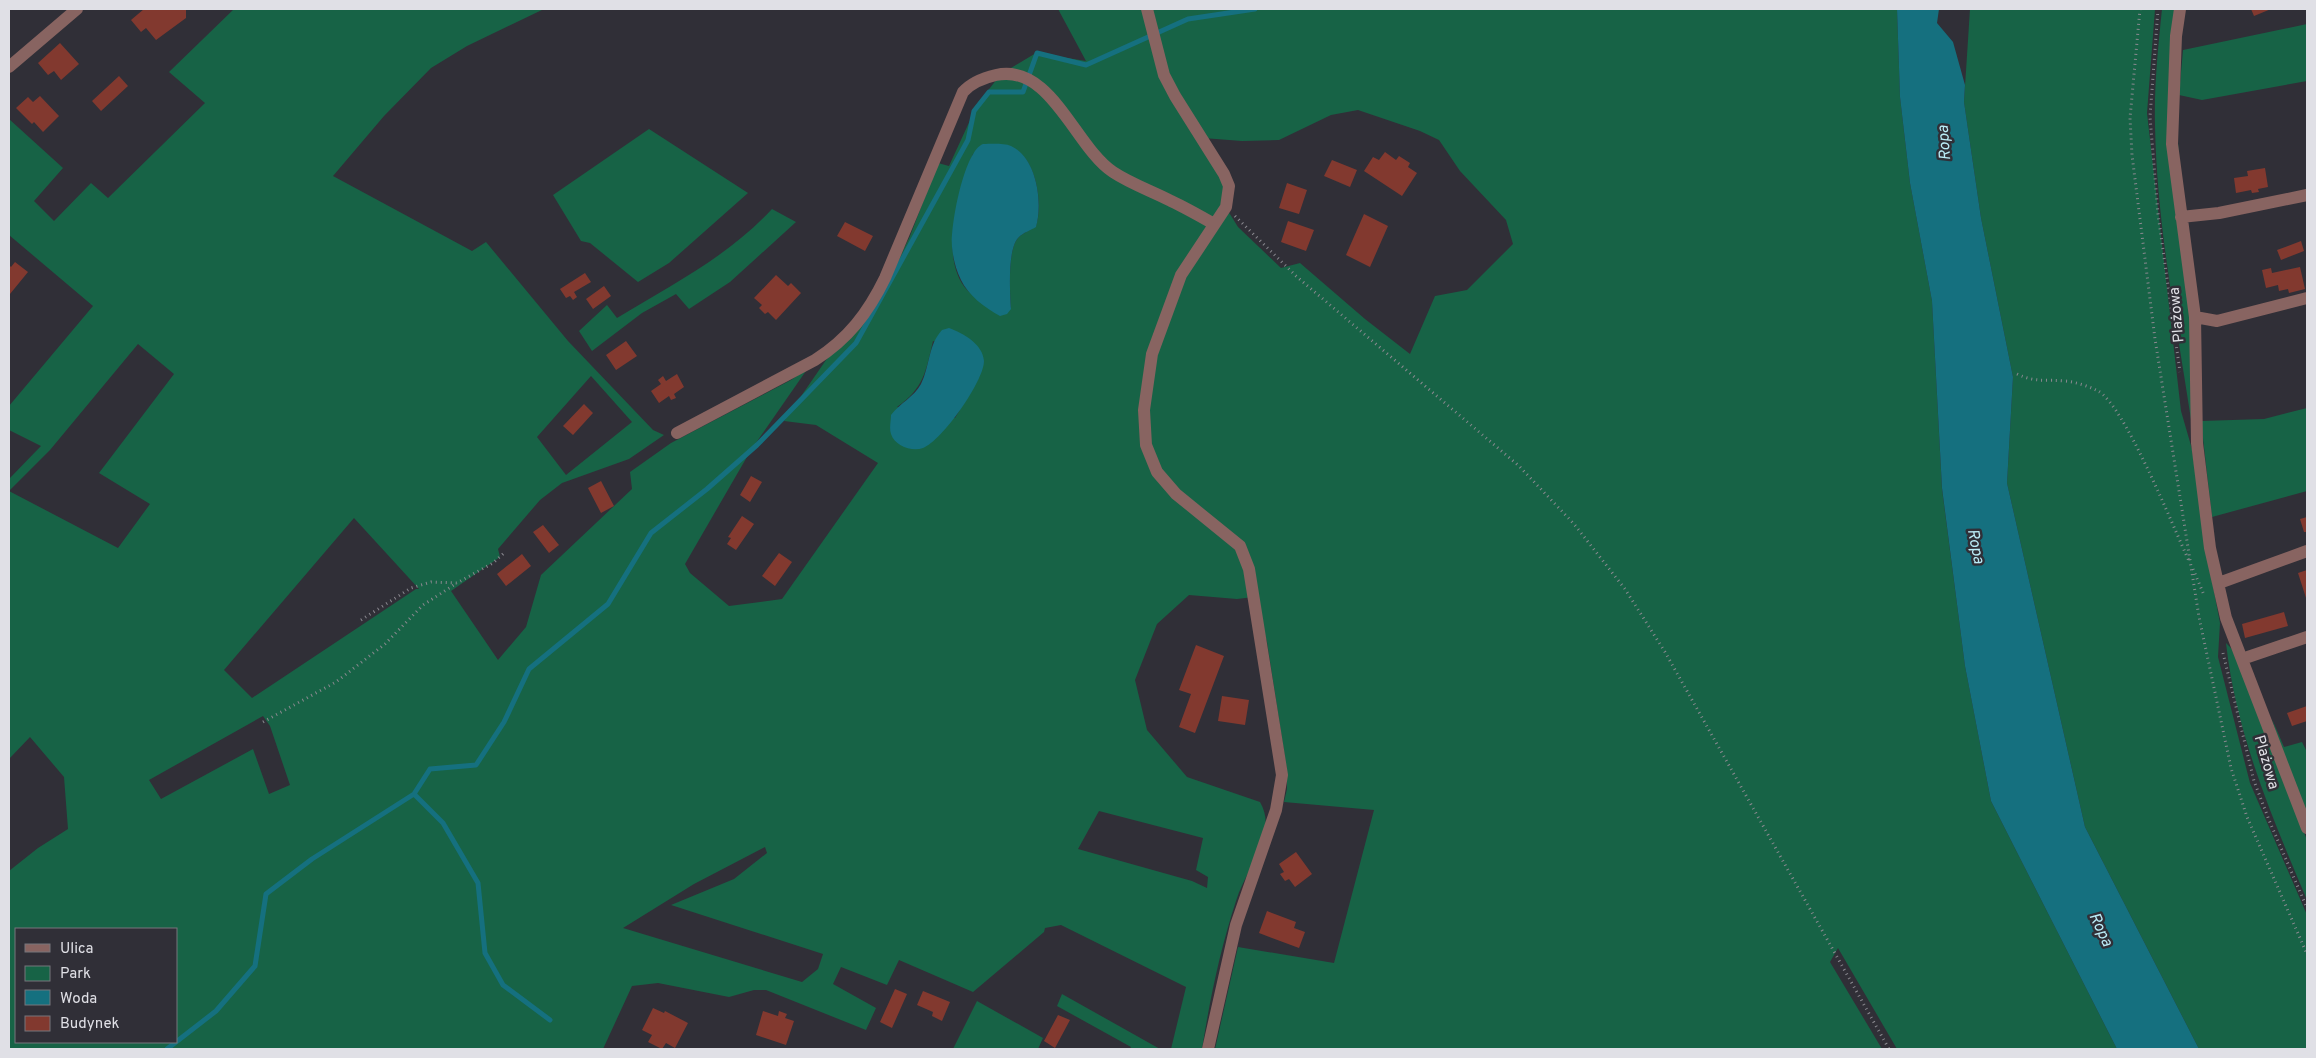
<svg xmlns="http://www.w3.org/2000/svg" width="2316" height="1058" viewBox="0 0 2316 1058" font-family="Overpass,sans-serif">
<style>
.green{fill:#176346;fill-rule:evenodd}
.water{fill:#15707f}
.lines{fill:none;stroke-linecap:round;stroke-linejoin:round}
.stream{stroke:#15707f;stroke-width:5}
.building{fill:#82392f}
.path{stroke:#8a8990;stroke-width:3;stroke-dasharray:1 4;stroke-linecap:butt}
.minor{stroke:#886461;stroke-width:12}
.labels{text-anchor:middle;stroke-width:5;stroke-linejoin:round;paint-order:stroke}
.street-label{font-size:15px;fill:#e0e0e6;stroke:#302f37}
.water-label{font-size:16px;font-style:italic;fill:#baecf7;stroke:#302f37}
</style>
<rect width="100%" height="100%" fill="#302f37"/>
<path class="green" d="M234,9H544L467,46L431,68L384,116L333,176L472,251L486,242L568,341L653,430L664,435L629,459L562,483L540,500L498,549L500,557L451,591L498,660L526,627L541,575L632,489L630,472L671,443L791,380L808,368L751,450L685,564L690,573L729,606L782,599L878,463L816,425L784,421L826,360L878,302L910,236L938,163L949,166L978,103L1001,74L1036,53L1086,61L1058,9H1897L1900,97L1910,183L1932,301L1942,489L1965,666L1991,801L2117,1049H1897L1838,948L1830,962L1882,1049H1215L1238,947L1334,963L1374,810L1284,802L1287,789V771L1267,642L1254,597L1237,599L1189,595L1157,624L1135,680L1147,730L1187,777L1260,802C1266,812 1267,823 1264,834C1259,858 1243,878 1236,901C1220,950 1210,999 1202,1049H1171L1186,987L1061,925L1045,928L1044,932L973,992L899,960L887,985L841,967L833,984L876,1008L866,1030L766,990H754L729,997L658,983L632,986L603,1049H9V871L38,848L68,829L64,777L30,737L9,759V479L41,446L9,430V406L93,306L9,235V119L63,168L34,201L54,221L91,183L108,198L205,103L169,72ZM1358,110L1420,131L1439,140L1460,171L1506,220L1513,244L1467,290L1435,296L1410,354L1365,319L1300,263L1281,268L1238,227L1228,211L1224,174L1203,138L1242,141L1279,140L1331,115ZM1003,145C1035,148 1044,201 1036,226C1031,230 1023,233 1019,237C1007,248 1010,293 1011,309C1000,305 975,298 968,291C937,259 960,189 973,154ZM933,341L984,361L978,379L955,418L897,407C924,388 926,371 933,341ZM138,344L174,374L99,473L150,504L118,548L9,491L50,450ZM591,376L632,422L566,475L537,437ZM354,518L419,589H416L252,698L224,670ZM263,716L270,726L290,785L269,794L253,749L161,799L149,780ZM1099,811L1203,838L1196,870L1208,877L1207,888L1192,881L1078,849ZM765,847L767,853L734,879L671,905L823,954L818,969L802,982L623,928L694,884ZM16,929H176V1042H16Z
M1970,9H2155L2147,113L2181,411L2192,449L2206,549L2220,623L2218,657L2250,783L2307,915V1049H2199L2085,827L2007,483L2013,377L1981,218L1964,102Z
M2162,9H2176L2172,54L2190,319L2192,426C2177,326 2157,227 2155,126C2154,87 2158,48 2162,9Z
M2307,24V81L2202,100L2179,95L2183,50Z
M649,129L748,193L669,263L638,282L590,243L581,241L553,195Z
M772,209L796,222L730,282L689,309L676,294L642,313L592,351L579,331L607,305L617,318C671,285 729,256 772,209Z
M2307,408V491L2212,517L2201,421L2264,419Z
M2226,643L2233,650L2307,840V900C2272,817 2236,734 2226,643Z
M2272,719L2284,747L2302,742L2307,752V817L2283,755Z
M1062,994L1160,1049H1130L1131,1047L1057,1006Z
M977,1001L1043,1038L1038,1049H953Z"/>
<path class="water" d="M1897,9H1939L1937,23L1953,42L1965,85L1964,102L1981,218L2013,377L2007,483L2085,827L2199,1049H2117L1991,801L1965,666L1942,488L1932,301L1910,183L1900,97Z
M983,144C991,144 1004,143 1011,146C1037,158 1043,203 1036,227C1031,230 1023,233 1019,237C1007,248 1010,293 1011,309L1007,314L1000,316C985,308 968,295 961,280C956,270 953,258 952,247C950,227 964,151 983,144Z
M949,328C963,333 983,344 984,361C984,381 942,441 923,448C912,452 895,446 891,434C889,428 891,421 891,415C900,403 914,397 921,384C930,366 928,345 942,330Z"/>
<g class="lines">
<path class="stream" d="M414,794L443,823L478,883L485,953L503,985L550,1020
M167,1049L216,1011L255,966L266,894L312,859L414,794L430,769L476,765L504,722L529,669L608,604L651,533L707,489L757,445L856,343L968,140L974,111L989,92H1023L1037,53L1086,65L1188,19L1255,9"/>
</g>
<path class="building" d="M144,9H186V18L156,40L146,28L141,32L131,20Z
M2251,9H2271L2254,16Z
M60,43L79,64L61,80L54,71L48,75L38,63Z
M119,76L128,86L101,111L92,101Z
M40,96L59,116L43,132L34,122L32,124L16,108L28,97L33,102Z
M1385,152L1396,160L1399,156L1410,163L1408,167L1417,173L1402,196L1364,171L1373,157L1379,160Z
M1332,160L1357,170L1350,187L1324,176Z
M2265,168L2268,187L2258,189L2259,192L2252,193L2251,190L2236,193L2234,178L2248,176L2247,171Z
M1287,183L1307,190L1299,214L1279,208Z
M1364,214L1388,226L1370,267L1346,255Z
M1288,221L1314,230L1306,251L1281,242Z
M845,222L873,236L865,251L837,236Z
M2301,241L2304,251L2281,260L2277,250Z
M15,262L28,272L10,294L9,265L11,267Z
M2300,267L2305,289L2289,293L2288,289L2279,291L2278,285L2266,288L2262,270L2271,268L2272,273Z
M585,273L591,282L574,292L577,297L573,300L570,296L566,298L560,289Z
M776,275L788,286L791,283L801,293L776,320L768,312L765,314L759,308L762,305L754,298Z
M604,286L611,296L593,309L586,299Z
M626,341L637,356L616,370L606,355Z
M677,374L684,387L674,394L676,398L671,400L669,396L659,403L651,391L661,384L658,380L663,376L666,381Z
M584,404L593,413L573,435L563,426Z
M751,476L762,482L750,502L740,495Z
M601,481L614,506L601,513L588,488Z
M742,516L754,524L736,550L727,544L731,538L728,537Z
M2307,517V532H2304L2300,519Z
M543,525L559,545L549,553L533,532Z
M779,553L792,562L775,586L762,576Z
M522,554L531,566L506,586L497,574Z
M2307,570V601L2298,573Z
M2284,612L2288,626L2245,638L2242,624Z
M1196,645L1224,656L1195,733L1179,727L1191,694L1179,690Z
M1222,696L1249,700L1245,725L1218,721Z
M2307,706V721L2292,726L2287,713Z
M1296,852L1312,874L1295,887L1289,879L1285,881L1280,874L1284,872L1279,864Z
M1267,911L1296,922L1294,928L1305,932L1299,948L1259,933Z
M895,989L907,994L892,1028L880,1022Z
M923,991L950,1002L942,1021L932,1016L933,1012L917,1005Z
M653,1008L664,1013L665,1011L688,1023L675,1048L666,1043L662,1049L648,1042L652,1035L642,1030Z
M763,1011L778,1016L779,1011L787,1014L785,1018L794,1021L786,1045L756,1035Z
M1058,1015L1070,1020L1055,1048L1044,1041Z"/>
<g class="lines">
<path class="path" d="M2140,9L2130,118L2132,155L2155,339L2199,617L2231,768L2247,817L2307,954
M2158,9L2150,117L2158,214L2180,372
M1235,216L1296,276L1519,466L1574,524L1625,589L1665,652L1889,1049
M2017,374C2036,383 2046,379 2065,381C2076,382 2088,386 2098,391C2124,404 2174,529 2189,561
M2193,569L2204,595
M361,620L411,588L431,582L457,583L493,563L504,553
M2223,653L2254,781L2269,820L2307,908
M263,722L336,682L385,644L423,605L457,583"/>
<path class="minor" d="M1147,9L1164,75L1175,96L1224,174L1229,186L1226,207L1181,275L1152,354L1144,410L1146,445L1157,472L1176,494L1240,546L1249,569L1282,775L1276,810L1236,925L1208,1049
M2180,9L2176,36L2172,144L2195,317L2197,443L2210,548L2226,618L2307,828
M9,67L77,9
M2181,217L2219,213L2307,195
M2195,317L2217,321L2307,298
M677,433L815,360C848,339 868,313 885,278L963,92C971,83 983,78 996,75C1051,63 1075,147 1113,172C1131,184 1152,191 1171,201C1186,208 1200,216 1214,224
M2219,583L2307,551
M2242,659L2307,637"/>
</g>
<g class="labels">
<g class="street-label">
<text transform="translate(2176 315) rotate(-95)" y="5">Plażowa</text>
<text transform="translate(2267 762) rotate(74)" y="5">Plażowa</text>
</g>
<g class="water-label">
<text transform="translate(1943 143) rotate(-94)" y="6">Ropa</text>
<text transform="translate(1977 546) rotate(79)" y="6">Ropa</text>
<text transform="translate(2102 929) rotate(65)" y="6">Ropa</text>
</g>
</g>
<rect width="2316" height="1058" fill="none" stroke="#e0e0e6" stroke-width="20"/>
<rect x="15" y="928" width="162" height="115" fill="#302f37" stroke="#76767d"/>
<rect x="25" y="944" width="25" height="8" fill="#886461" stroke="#76767d"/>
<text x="60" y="953" font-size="15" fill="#e0e0e6">Ulica</text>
<rect x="25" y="966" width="25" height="15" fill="#176346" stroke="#76767d"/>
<text x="60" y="978" font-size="15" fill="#e0e0e6">Park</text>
<rect x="25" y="990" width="25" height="15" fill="#15707f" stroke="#76767d"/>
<text x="60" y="1003" font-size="15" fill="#e0e0e6">Woda</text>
<rect x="25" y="1016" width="25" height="15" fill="#82392f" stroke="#76767d"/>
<text x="60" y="1028" font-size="15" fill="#e0e0e6">Budynek</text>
</svg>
